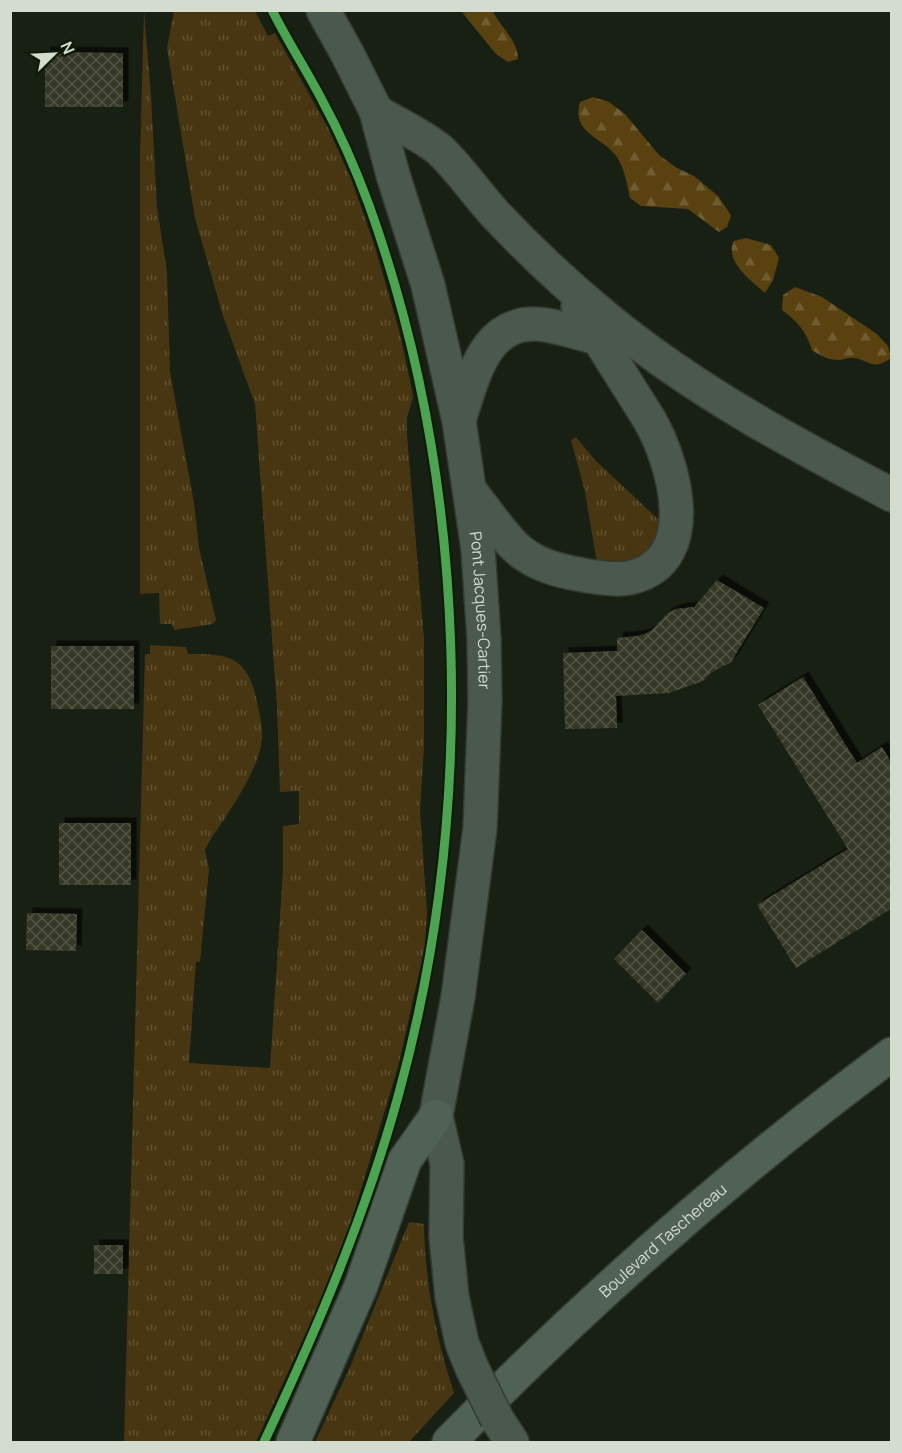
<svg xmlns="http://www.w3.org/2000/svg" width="902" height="1453" viewBox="0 0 902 1453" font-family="Manrope,sans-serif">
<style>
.grass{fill:url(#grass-tufts)}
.forest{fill:url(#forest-firs)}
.building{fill:url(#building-cross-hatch);filter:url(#shadow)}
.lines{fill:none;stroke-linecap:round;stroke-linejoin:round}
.major-casing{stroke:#353b32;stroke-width:36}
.highway-casing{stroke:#353b32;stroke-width:36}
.major{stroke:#4b584d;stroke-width:33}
.highway{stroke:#506256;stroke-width:33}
.major-bridge-casing{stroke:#353b32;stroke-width:36;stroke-linecap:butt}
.major-bridge{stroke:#4b584d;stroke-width:33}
.cycleway-casing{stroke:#0e1b06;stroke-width:13}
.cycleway{stroke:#4ca352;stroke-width:9}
.labels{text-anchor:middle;stroke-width:4.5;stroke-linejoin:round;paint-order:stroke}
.street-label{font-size:16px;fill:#d3dcce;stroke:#0e1b06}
</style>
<defs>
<pattern id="grass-tufts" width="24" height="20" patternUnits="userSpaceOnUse" patternTransform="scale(1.5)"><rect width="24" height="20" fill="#483511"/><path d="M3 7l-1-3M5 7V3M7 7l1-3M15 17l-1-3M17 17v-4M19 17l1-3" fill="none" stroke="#625232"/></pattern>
<pattern id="forest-firs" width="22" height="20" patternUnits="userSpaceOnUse" patternTransform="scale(1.5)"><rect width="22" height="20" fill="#594110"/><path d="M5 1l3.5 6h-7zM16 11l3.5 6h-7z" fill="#705c32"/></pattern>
<pattern id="building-cross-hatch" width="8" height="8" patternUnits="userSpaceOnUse" patternTransform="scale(1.5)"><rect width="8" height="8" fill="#363928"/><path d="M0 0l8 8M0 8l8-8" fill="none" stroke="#525546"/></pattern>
<filter id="shadow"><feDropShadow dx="5.5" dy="-5.5" stdDeviation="0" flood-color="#0009"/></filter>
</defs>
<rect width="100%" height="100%" fill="#181f13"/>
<path class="grass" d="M144,10L151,97L157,207L167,272L170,372L194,503L199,548L216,620L213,624L174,630L172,624H160L159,593L140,594V157Z
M174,11H255L268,36L275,33L328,128L352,181L374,244L399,330L412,390L413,397L407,418V435L424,639V746L420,810L427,912L425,946L398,1067L352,1219L318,1307L256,1442H124L145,654H150V645L186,647L188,654C225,654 245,655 255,693C258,707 262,721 262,735C263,758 240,795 227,815C220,826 211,837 205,850L209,869L200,962H196L189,1063L270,1068L283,870V826L299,824V791L280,792L277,707L255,404L223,316L195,218L167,48Z
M576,437L595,460L658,519C660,539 650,558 629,564C620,566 608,563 599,562L596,558L585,492L571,440Z
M409,1222L424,1224C425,1283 436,1338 454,1393L409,1442H315L350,1367Z"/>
<path class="forest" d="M461,11H493C500,27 518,40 518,59L508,62L496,54Z
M593,97L609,102L625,114L659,155L677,168L694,176L718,196L731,215L727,227L719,232L688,209L641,206L630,198C627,184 625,170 617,157C602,136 571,134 580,102Z
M746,238L771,245L779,258L773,280L765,293C754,283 732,267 732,251C731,247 733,244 734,241Z
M795,287L822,297L877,334L888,346L891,358C872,371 872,361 854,358C849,357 844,360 839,360C828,360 821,356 812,350C806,331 798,322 782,310L783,295Z"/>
<path class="building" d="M45,52L123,53V107H45Z
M717,580L764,608L731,662L711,673L703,681L669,693L616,696L617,728L565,729L563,653L617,651V638L637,636L645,634L652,630L668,613L676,609L694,607Z
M51,646H134V709H51Z
M803,677L857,763L882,747L891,762V909L796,968L757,905L848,849L758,705Z
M59,823H131V885H59Z
M27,913L77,914L76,951L26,950Z
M642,930L686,974L658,1003L614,959Z
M94,1245H123V1274H94Z"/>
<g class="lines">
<defs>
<g id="major">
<path id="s1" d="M323,10L348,55L376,111L393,175L428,285L459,421L478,549L484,639L485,702L480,828L458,997L436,1116L447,1164L446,1237L452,1297L462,1343L472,1368"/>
<path d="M376,111C393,122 429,139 442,152C461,171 477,194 495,214C530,251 566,285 605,317C692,389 792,443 892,495"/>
<path d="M459,420C474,375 485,316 546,325C568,329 588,336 609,341"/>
<path d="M471,492C486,510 506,542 524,554C543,568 566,572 588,576C603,578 619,581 633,577C702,559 674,462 649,419L578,306"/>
<path d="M497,1419L512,1442"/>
</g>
<g id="highway">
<path d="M293,1442L361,1286L405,1160L436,1116"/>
<path id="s2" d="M449,1442C586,1302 734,1171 892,1054"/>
</g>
</defs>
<use href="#major" class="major-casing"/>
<use href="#highway" class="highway-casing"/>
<use href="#major" class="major"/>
<use href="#highway" class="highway"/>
<defs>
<path id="major-bridge" d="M472,1368L497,1419"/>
</defs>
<use href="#major-bridge" class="major-bridge-casing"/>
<use href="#major-bridge" class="major-bridge"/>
<defs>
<path id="cycleway" d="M264,1442C317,1329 366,1214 399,1093C477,808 469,484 369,205C356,170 341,135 323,102C307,71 288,42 272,10"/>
</defs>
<use href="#cycleway" class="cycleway-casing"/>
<use href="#cycleway" class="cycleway"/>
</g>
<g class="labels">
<g class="street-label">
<text dy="6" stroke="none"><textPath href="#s1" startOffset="626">Pont Jacques-Cartier</textPath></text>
<text dy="6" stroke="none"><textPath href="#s2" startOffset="294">Boulevard Taschereau</textPath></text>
</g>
</g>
<rect width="902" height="1453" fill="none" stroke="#d3dcce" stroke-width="24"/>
<g transform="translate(54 54) rotate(66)" stroke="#0e1b06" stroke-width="4.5" paint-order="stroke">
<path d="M0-4.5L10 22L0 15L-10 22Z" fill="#d3dcce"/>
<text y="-9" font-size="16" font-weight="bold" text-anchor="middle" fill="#d3dcce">N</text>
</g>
</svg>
